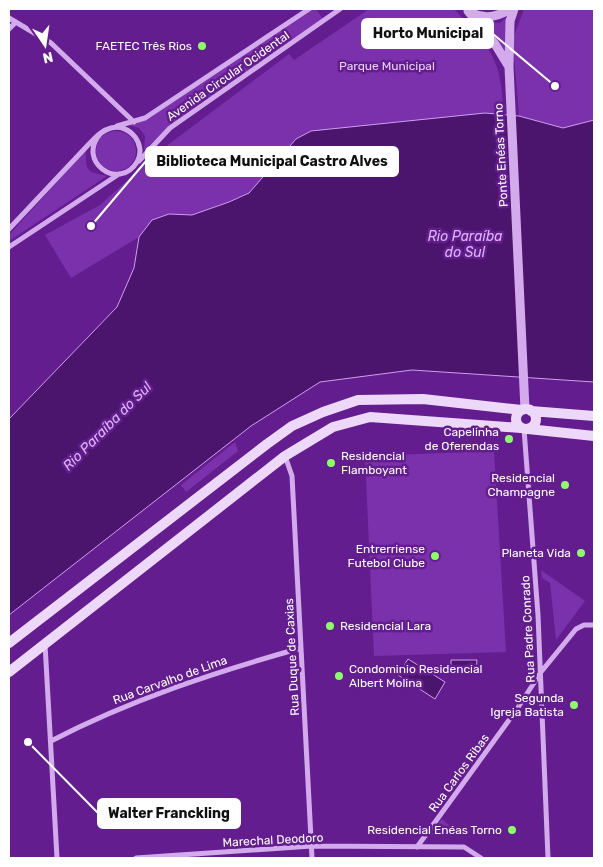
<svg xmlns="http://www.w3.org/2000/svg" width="603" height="867" viewBox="0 0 603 867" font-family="Rubik,sans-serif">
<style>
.green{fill:#7b31ac}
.water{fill:#4b146d;stroke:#ce9fef}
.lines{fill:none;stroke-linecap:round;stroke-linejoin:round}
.minor{stroke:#d3abed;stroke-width:5}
.tertiary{stroke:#d3abed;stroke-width:9}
.secondary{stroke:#edd8fa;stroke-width:10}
.poi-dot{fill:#8dfc6a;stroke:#631d8e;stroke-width:2}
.labels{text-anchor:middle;stroke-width:5;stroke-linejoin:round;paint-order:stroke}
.poi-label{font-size:12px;fill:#fff;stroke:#631d8e;text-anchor:end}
.park-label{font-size:12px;fill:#e9d1f9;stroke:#631d8e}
.street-label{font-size:12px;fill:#fff;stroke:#631d8e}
.water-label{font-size:14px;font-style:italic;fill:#dbb7f4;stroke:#631d8e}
.leader{fill:none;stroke:#fff;stroke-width:2}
.callout-dot{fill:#fff;stroke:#631d8e;stroke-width:2}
.callout{fill:#fff;stroke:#fff;stroke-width:2}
.callout-label{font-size:14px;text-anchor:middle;font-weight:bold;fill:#111}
</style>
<rect width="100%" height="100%" fill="#631d8e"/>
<path class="green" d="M312,9H316L323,19L185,114L144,150L145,136L139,128L128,125L175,101Z
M369,9H454C492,49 501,58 504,115L485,113L296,139L249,193L229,202L192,215L169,214L152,220L139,237L71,278L45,235L100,205L161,150L289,54L294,60Z
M524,9H594L593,121L563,128L519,116L514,56V36Z
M511,13L506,58L478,20L500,23Z
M96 151a20 20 0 1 1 40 0a20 20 0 1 1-40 0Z
M86,150C85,171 87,172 107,176L9,241V235Z
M235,442L238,451L186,492L181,485Z
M494,451L506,652L374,656L365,456Z
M541,570L585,601L556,640L550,583L542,578Z
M442,819L459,834L430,835Z"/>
<path class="water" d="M485,113L519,116L563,128L594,120V382L412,370L320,382L251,426L9,615V419L117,307L134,268L139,237L152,220L169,214L192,215L229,202L249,193L296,139L311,131Z
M408,659L445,682L435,699L398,675Z
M451,660H477L476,670L451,669Z"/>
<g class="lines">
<path class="minor" d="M9,18L51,43L134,122
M9,29L16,22
M117,126L145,118L309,9
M139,161L170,128L340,9
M9,229L89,144C95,138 102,130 111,128C130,123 147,145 137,162C119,192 75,161 101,133
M9,247L119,174
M524,429L538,615L548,858
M285,456L292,476L312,858
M45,644L57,858
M51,741C130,700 215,672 301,648
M417,847L517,709L541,672L576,629L584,625H594
M136,858L312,846L464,847L481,858"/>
<path class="tertiary" d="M514,9L510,21L509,67L525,409
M468,11L495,44L509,67
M472,13C486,20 498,17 510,9"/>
<path class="secondary" d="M516 419a10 10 0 1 1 20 0a10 10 0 1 1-20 0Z
M531,411L594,416
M528,429L594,436
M9,643L267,444L292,426L323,412L358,400L423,399L522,410
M9,672L285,456L333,427L370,417L521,428"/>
</g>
<g class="poi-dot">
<circle cx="202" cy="46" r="5"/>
<circle cx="509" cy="439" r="5"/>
<circle cx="331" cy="463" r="5"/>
<circle cx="565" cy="485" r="5"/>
<circle cx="581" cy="553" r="5"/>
<circle cx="435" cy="556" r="5"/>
<circle cx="330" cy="626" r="5"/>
<circle cx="339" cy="676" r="5"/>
<circle cx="574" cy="705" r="5"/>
<circle cx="512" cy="830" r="5"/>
</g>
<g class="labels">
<g class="poi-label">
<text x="192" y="50">FAETEC Três Rios</text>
<text x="499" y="436">Capelinha<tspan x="499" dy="14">de Oferendas</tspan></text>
<text x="341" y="460" text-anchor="start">Residencial<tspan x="341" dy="14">Flamboyant</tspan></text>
<text x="555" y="482">Residencial<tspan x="555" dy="14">Champagne</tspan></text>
<text x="425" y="553">Entrerriense<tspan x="425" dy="14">Futebol Clube</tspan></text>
<text x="571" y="557">Planeta Vida</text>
<text x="340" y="630" text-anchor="start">Residencial Lara</text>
<text x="349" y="673" text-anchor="start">Condominio Residencial<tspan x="349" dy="14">Albert Molina</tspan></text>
<text x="564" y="702">Segunda<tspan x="564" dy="14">Igreja Batista</tspan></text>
<text x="502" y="834">Residencial Enéas Torno</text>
</g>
<g class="park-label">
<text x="387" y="70">Parque Municipal</text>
</g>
<g class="street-label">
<text transform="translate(228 76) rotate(-35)" y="4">Avenida Circular Ocidental</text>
<text transform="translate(501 155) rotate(-93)" y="4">Ponte Enéas Torno</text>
<text transform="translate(528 629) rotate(-93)" y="4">Rua Padre Conrado</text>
<text transform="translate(292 657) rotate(-93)" y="4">Rua Duque de Caxias</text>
<text transform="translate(170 680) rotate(-20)" y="4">Rua Carvalho de Lima</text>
<text transform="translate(459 773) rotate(-54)" y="4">Rua Carlos Ribas</text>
<text transform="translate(273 840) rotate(-3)" y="4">Marechal Deodoro</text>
</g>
<g class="water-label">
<text x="465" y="241">Rio Paraíba<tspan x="465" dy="16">do Sul</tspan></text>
<text transform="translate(107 426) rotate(-45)" y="5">Rio Paraíba do Sul</text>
</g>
</g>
<path class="leader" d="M555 86L493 34M91 226L146 161M28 742L98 813"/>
<g class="callout-dot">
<circle cx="555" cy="86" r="5"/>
<circle cx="91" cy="226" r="5"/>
<circle cx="28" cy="742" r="5"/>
</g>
<g class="callout">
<rect x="362" y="19" width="131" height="29" rx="5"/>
<rect x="146" y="147" width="252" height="29" rx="5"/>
<rect x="98" y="799" width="142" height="29" rx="5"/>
</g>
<g class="callout-label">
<text x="428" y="38">Horto Municipal</text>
<text x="272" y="166">Biblioteca Municipal Castro Alves</text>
<text x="169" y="818">Walter Franckling</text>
</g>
<rect width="603" height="867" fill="none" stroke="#ffffff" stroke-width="20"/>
<g transform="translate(45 45) rotate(167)" stroke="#631d8e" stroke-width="4" paint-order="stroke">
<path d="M0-4L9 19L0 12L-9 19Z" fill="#ffffff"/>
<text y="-8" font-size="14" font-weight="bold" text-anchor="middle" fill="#ffffff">N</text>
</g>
</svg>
